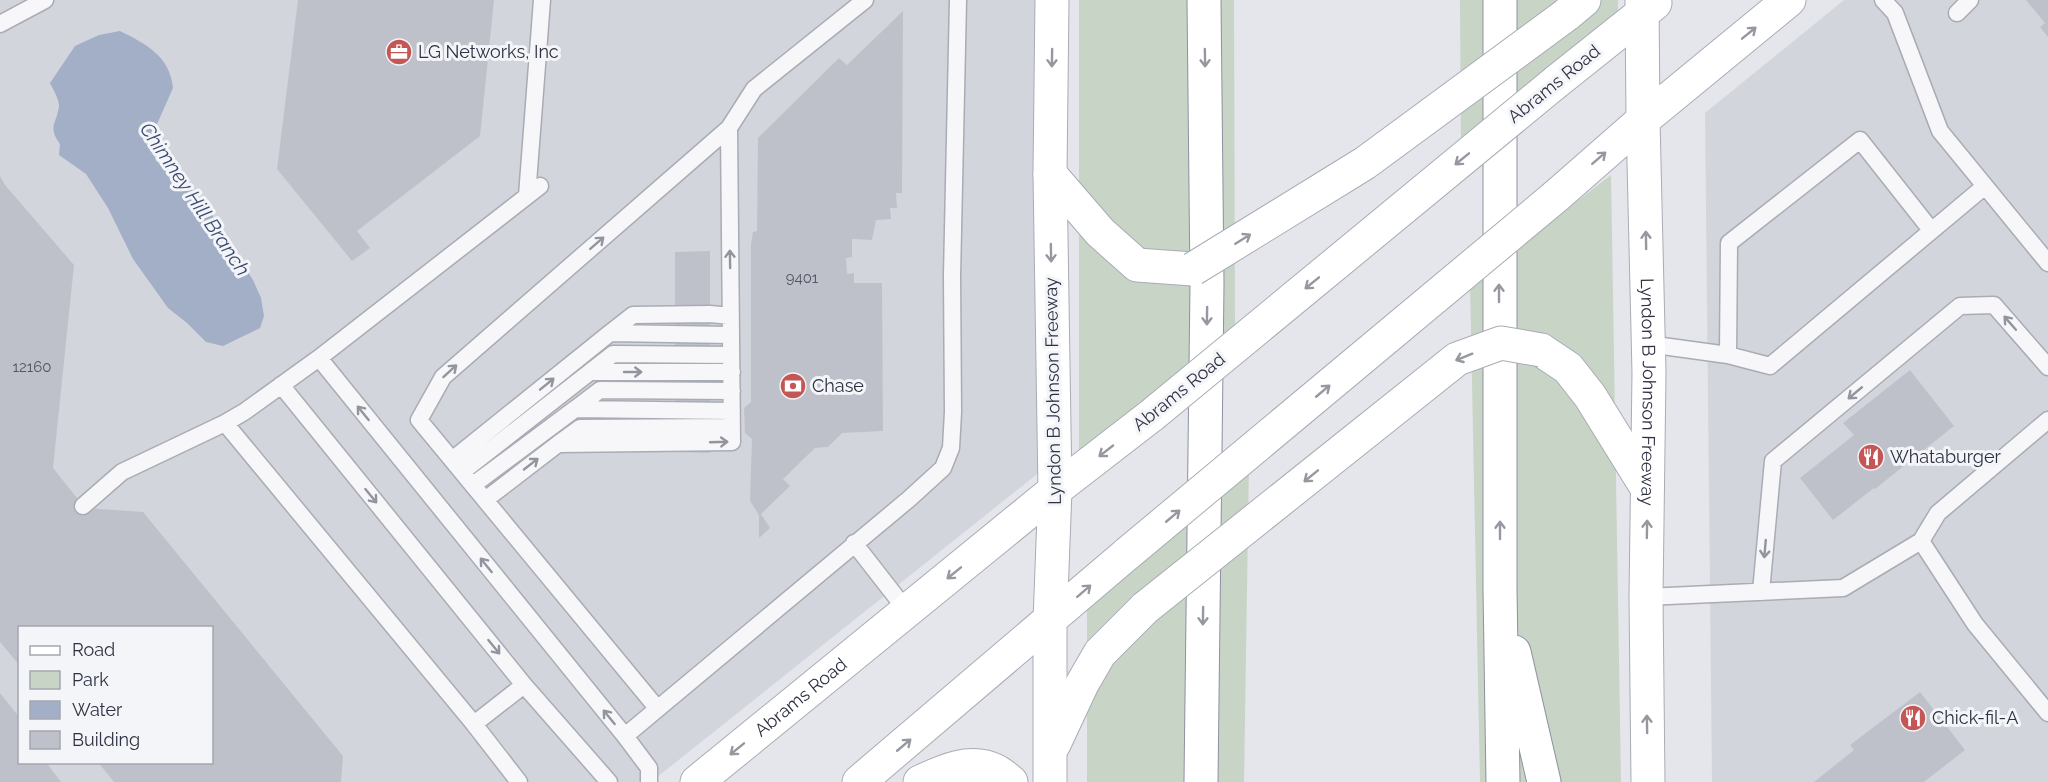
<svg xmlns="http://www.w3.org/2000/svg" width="2048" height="782" viewBox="0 0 2048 782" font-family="Raleway,sans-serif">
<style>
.built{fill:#d3d5dd;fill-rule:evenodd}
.green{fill:#c8d4c6}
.water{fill:#a3afc7}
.building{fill:#bfc1ca}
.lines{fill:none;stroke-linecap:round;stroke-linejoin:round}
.service-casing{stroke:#a9acb5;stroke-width:19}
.secondary-casing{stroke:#a9acb5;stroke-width:35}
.motorway-casing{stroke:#8d91a0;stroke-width:35}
.service{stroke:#f7f7fa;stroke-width:16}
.secondary{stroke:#fff;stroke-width:33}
.motorway{stroke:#fff;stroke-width:33}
.secondary-bridge-casing{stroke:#a9acb5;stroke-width:35;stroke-linecap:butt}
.secondary-bridge{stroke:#fff;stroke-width:33}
.oneway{stroke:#9698a0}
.oneway2{stroke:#92949e}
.labels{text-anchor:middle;stroke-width:6;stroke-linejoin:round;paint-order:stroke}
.number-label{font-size:15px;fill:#525564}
.poi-label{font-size:18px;fill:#2d3142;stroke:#f4f5f8;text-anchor:start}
.street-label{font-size:18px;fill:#2d3142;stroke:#f4f5f8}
.water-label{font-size:20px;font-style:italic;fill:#3b4b73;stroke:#f4f5f8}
</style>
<rect width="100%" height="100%" fill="#e4e6eb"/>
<path class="built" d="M0,0H1052L1051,463L651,782H0ZM20,628H212V762H20Z
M1844,0H2048V782H1712L1705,113Z"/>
<path class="green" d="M1079,0H1234L1235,330L1079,454Z
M1460,0H1618V24L1461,147Z
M1611,175L1621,782H1480L1470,283Z
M1249,462L1244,782H1087V604Z"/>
<path class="water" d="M120,31C146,44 170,56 173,88L150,140L156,161L186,182L211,213L253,280L261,298L264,316L260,328L223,346L206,342L187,323L168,308L133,259L108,208L86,174L59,155L60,144C47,126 57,124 59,106C59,99 53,89 50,83L75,46L99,35Z"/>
<path class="building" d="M298,0H494L480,136L357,231L370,248L352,261L277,169Z
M2026,0H2048V37L2040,27L2045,23Z
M903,11L902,193H896L897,208H890L891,219L876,220L872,240L852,239V257L846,258L847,274L854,273V283H882L883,431L842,433L828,447L815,448L783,479L790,486L761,514L770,528L759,538V515L750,501L752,439L745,433L744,408L751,402V244L753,232L757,231L758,138L839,58L847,65Z
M0,176L5,185L74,265L53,468L85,508L143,512L343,756L341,782H114L98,762H212V628H20V666L0,642Z
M710,251V453L675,452V252Z
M1910,370L1954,426L1875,489L1874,488L1833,520L1800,478L1854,435L1843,423Z
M1920,692L1965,750L1924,782H1814L1854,750L1850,745Z
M0,693L20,718V762H46L61,782H0Z"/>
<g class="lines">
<defs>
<path id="service" d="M1883,0L1895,13L1940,131L2048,263
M1957,13L1970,0
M0,24L45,0
M527,196L542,0
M610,333L633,315L710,314L731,316
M1648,344L1728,355L1770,366L1985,186
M1728,355L1729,243L1860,140L1931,230
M319,358L625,736L649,768V782
M590,372L613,354L731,355
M281,385L524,685L609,782
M575,409L600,390L732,391
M225,423L474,724
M558,444L580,428L732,427
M452,460L610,333L731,335
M462,472L590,372H732
M473,485L575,409L732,411
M485,500L558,444L732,442L729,128
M83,506L122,472L225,423L244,412L319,358L540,186
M1921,541L1938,513L2048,420
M854,543L907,611
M1761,592L1773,461L1960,306L1994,305L2048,367
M1646,597L1843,588L1921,541L1975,624L2048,713
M657,708L419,420L443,377L729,128L754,89L865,0
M625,736L909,499L943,468L951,448L953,412L952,276L958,0
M519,782L474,724L524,685"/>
<g id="secondary">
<path id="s1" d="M1642,0L1643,120L1649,373L1646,597L1648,782"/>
<path d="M1566,15L1584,0"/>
<path d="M1556,82L1655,3"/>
<path d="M1050,174L1100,232L1137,265L1193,269"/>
<path d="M1555,197L1643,120L1789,0"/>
<path d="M1541,350L1568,368L1590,396L1647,488"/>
<path d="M1054,744L1082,684L1100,653L1145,608"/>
<path id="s2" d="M697,782L1055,490L1152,415"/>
<path d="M859,782L1128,553"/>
<path d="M920,782C943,771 971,758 996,771C1001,773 1006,778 1011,782"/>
<path d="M1050,782V621L1055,490L1050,174L1052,0"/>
</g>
<path id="motorway" d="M1500,0V589L1503,782
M1514,652L1544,782
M1201,782L1207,284L1204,0"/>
</defs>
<use href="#service" class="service-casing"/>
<use href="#secondary" class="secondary-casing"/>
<use href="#motorway" class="motorway-casing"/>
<use href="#service" class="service"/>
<use href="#secondary" class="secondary"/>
<use href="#motorway" class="motorway"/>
<defs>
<path id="secondary-bridge" d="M1193,269L1365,163L1566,15
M1152,415L1556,82
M1128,553L1555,197
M1145,608L1457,359L1501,343L1541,350"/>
</defs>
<use href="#secondary-bridge" class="secondary-bridge-casing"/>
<use href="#secondary-bridge" class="secondary-bridge"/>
</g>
<defs><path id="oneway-shaft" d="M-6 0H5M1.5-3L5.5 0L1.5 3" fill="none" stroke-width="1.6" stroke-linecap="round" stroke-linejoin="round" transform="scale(1.5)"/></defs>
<g class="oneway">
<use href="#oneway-shaft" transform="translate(1749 33) rotate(-39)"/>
<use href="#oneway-shaft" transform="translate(1052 58) rotate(91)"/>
<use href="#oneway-shaft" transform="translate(1205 58) rotate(89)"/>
<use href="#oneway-shaft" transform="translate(1599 158) rotate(-41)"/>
<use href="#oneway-shaft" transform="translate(1462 159) rotate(141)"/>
<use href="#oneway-shaft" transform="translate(1243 239) rotate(-32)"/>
<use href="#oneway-shaft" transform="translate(1646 240) rotate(-91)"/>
<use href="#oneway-shaft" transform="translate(1051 253) rotate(89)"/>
<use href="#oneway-shaft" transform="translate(1312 283) rotate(141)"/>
<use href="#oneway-shaft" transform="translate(1499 293) rotate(-90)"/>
<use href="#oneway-shaft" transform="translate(1207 316) rotate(91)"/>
<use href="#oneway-shaft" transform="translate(1464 357) rotate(158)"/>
<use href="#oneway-shaft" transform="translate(1323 391) rotate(-40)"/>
<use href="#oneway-shaft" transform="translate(1106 451) rotate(142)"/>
<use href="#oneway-shaft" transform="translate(1311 476) rotate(141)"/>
<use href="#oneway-shaft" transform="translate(1173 516) rotate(-40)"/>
<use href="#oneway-shaft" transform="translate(1647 529) rotate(-89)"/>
<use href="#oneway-shaft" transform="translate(1500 530) rotate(-90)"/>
<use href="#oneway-shaft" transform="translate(954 573) rotate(141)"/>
<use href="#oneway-shaft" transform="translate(1084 591) rotate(-41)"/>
<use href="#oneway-shaft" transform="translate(1203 616) rotate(91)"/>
<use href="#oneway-shaft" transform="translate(1647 724) rotate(-91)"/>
<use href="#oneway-shaft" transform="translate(904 745) rotate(-40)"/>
<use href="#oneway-shaft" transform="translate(737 749) rotate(141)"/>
</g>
<g class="oneway2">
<use href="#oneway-shaft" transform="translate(597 243) rotate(-41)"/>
<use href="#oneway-shaft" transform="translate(730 259) rotate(-91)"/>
<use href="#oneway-shaft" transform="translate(2010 323) rotate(-131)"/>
<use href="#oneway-shaft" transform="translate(450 371) rotate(-42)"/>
<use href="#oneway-shaft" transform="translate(633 372)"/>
<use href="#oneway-shaft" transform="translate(547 384) rotate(-39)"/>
<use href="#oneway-shaft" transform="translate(1855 393) rotate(140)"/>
<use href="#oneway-shaft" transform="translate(363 413) rotate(-129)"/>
<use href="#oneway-shaft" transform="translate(719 442) rotate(-2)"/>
<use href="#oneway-shaft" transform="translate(531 464) rotate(-38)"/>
<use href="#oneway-shaft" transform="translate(371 496) rotate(51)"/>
<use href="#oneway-shaft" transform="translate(1765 549) rotate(95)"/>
<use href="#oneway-shaft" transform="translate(486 565) rotate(-129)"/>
<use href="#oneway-shaft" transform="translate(494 647) rotate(51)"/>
<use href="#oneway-shaft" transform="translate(609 717) rotate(-129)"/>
</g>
<defs>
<symbol id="office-disc" viewBox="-11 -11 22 22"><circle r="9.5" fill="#c45756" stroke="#f4f5f8"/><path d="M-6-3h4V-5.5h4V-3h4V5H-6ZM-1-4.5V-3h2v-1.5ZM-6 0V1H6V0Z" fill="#fff"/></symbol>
<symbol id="bank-disc" viewBox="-11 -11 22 22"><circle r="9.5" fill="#c45756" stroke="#f4f5f8"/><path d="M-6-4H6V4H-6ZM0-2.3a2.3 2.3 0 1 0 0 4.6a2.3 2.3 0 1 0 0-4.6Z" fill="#fff"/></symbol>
<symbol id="restaurant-disc" viewBox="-11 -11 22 22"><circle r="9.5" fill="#c45756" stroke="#f4f5f8"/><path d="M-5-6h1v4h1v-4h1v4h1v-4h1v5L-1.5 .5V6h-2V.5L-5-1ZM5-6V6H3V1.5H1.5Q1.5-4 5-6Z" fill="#fff"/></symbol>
</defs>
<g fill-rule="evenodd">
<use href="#office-disc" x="384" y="37" width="30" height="30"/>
<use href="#bank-disc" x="778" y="371" width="30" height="30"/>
<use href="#restaurant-disc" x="1856" y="442" width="30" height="30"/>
<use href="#restaurant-disc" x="1898" y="703" width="30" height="30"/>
</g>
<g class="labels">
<g class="number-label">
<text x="802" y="283">9401</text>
<text x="32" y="372">12160</text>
</g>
<g class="poi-label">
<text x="418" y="58">LG Networks, Inc</text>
<text x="812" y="392">Chase</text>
<text x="1890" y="463">Whataburger</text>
<text x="1932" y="724">Chick-fil-A</text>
</g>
<g class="street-label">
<text transform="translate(1554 84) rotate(-39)" y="6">Abrams Road</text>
<text transform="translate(1053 391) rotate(-91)" y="6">Lyndon B Johnson Freeway</text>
<text dy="6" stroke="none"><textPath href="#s1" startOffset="392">Lyndon B Johnson Freeway</textPath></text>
<text transform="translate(1179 392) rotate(-39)" y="6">Abrams Road</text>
<text dy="6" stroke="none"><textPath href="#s2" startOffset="134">Abrams Road</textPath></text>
</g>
<g class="water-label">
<text transform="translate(195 199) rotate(56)" y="7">Chimney Hill Branch</text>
</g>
</g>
<rect x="18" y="626" width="195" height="138" fill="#f4f5f8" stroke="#a4a7af" stroke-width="1.5"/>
<rect x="30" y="646" width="30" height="9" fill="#ffffff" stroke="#a4a7af" stroke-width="1.5"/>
<text x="72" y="656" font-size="18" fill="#2d3142">Road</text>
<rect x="30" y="671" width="30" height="18" fill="#c8d4c6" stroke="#a4a7af" stroke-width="1.5"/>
<text x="72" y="686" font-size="18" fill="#2d3142">Park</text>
<rect x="30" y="701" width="30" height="18" fill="#a3afc7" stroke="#a4a7af" stroke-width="1.5"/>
<text x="72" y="716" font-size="18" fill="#2d3142">Water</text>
<rect x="30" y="731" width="30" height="18" fill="#bfc1ca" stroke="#a4a7af" stroke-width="1.5"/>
<text x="72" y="746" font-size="18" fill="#2d3142">Building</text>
</svg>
